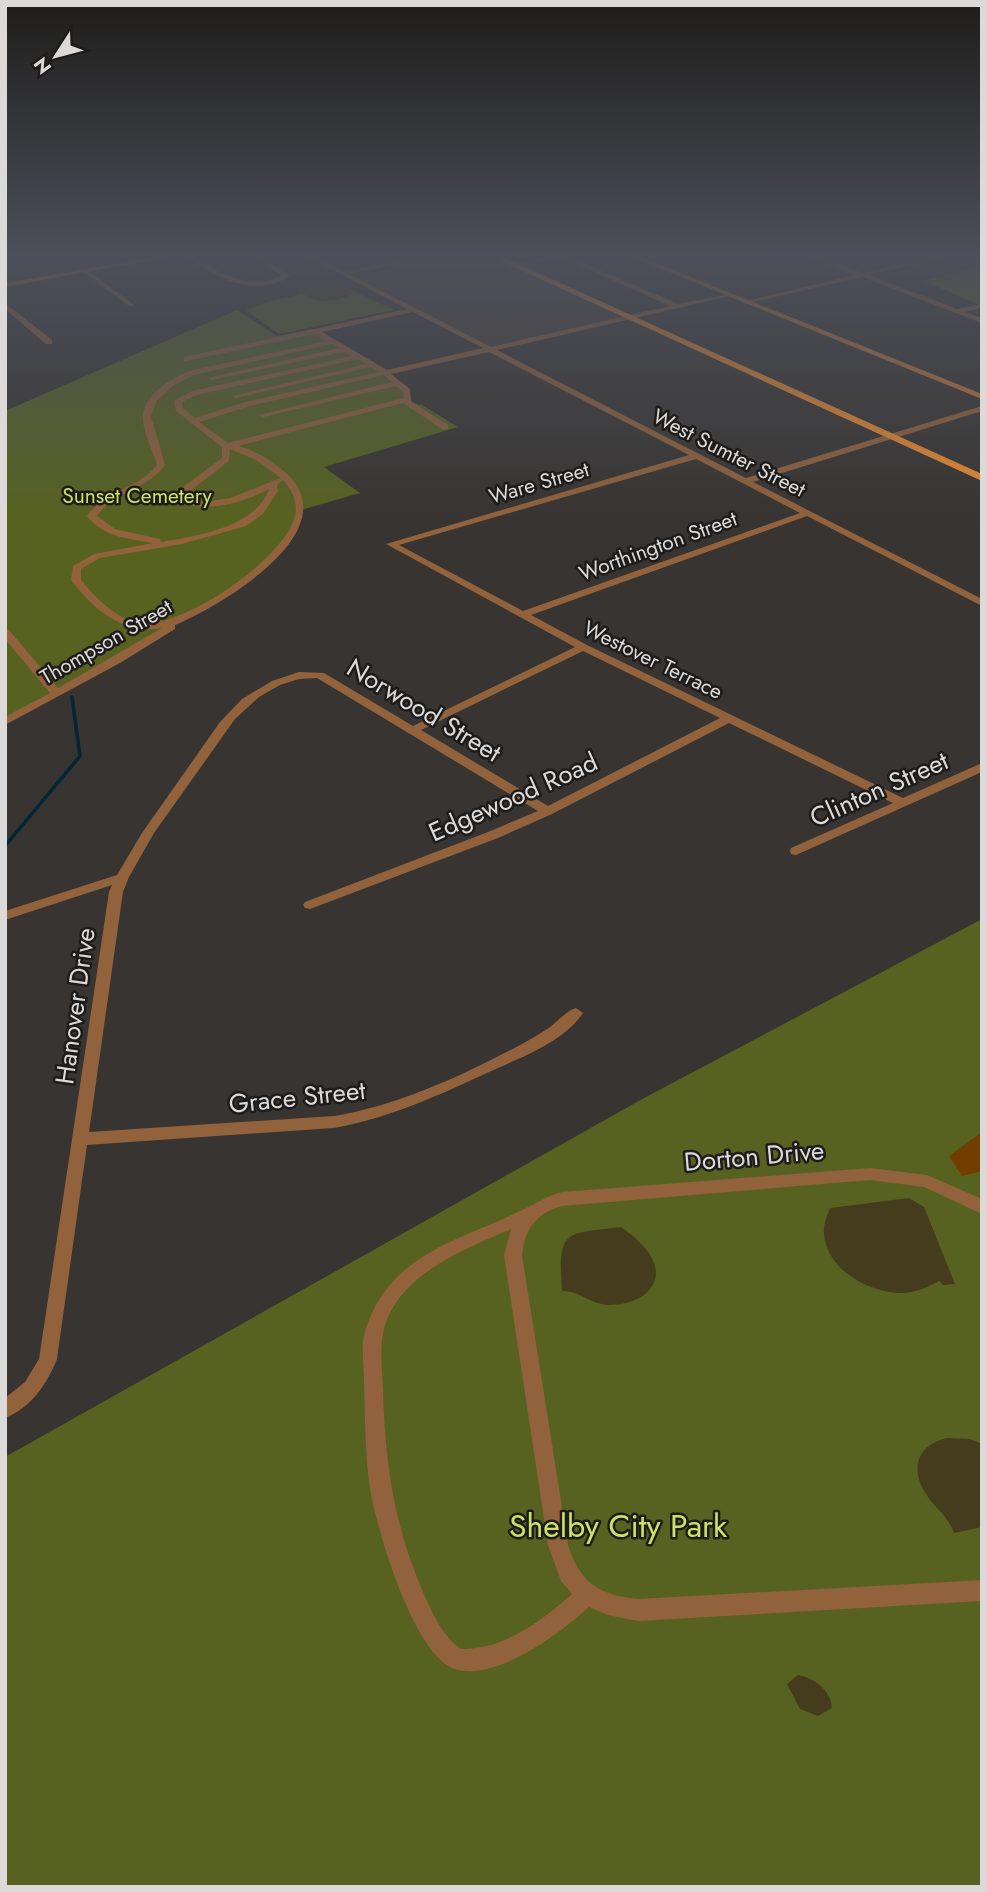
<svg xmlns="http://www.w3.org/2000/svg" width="987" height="1892" viewBox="0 0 987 1892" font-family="Jost,sans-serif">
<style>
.built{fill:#453c35}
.green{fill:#576220}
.sand{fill:#443c1c}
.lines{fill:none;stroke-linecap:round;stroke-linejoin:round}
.stream{stroke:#032535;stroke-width:3.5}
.building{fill:#713e00}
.street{fill:#91623b;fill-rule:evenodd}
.secondary{fill:#c47938;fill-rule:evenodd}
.primary{fill:#ec8b30;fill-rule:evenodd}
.labels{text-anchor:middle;stroke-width:5;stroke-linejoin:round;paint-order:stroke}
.far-street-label{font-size:21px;fill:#dcdad8;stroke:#1d1c1a}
.far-park-label{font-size:21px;fill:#cce165;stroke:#1d1c1a}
.street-label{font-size:26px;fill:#dcdad8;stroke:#1d1c1a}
.near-park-label{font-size:32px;fill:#cce165;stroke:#1d1c1a}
</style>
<rect width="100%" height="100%" fill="#373431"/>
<path class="built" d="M429,257H496L629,318L491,350L343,273Z"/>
<path class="green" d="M982,265V306L924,281Z
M329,283L343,286L394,310L279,334L246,310C260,305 271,300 285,298C299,296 313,286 329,283Z
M237,310L277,336L312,329L386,373L402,385L411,404L422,405L458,427L324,467L360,493L301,510L289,536L232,592L5,722V411Z
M982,919V1887H5V1457L644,1098Z"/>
<path class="sand" d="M333,283L350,289L353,294C336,303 315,305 300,292L315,286Z
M909,1198L924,1207L955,1284L943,1285L939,1281C928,1287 917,1292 904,1293C871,1294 827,1271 824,1234C823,1225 827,1216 830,1208Z
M621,1227C643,1242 673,1271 644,1295C634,1302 621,1305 608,1305C591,1304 580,1291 562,1291C558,1229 564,1234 621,1227Z
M947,1438L970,1439L982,1444V1527L954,1533C947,1515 938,1511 928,1497C909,1471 916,1445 947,1438Z
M798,1675C814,1678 831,1690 832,1708L818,1716L800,1709L787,1684Z"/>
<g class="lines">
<path class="stream" d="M5,846L80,756L72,697"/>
</g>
<path class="building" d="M982,1132V1171L962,1176L949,1156Z"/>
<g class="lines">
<path class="street" d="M188,257C198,257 205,263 213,268C236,281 257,287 282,276L254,257H262L290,276C256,298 217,279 188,257Z
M308,257H316L343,271L417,257H432L349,274L491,347L670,306L561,257H570L678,304L730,294V296L497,350L746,478L982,406V411L753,482L982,599V606L807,516L531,615L587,645L903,798L982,763V772L796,855L791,854L790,851L791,848L893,803L729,723L552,814L498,838L310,909L305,908L303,905L305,902L488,832L538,811L317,678L299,679L280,685L259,697L235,719L154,833L129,877L123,892L89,1132L334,1116C400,1105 463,1075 522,1044C531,1039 541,1033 550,1027C558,1021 566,1011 576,1008L583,1013C563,1043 519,1058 487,1073C437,1096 389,1118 334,1128L87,1145L57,1359C47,1384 31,1408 5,1418V1398L25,1382L39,1359L109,892L112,885L5,920V911L117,875L142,833L220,722L242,699L272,681L299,672L324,673L413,726L575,647L386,544L689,455L489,352L391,374L410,389L411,401L448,425V429H442L403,403L238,446C255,450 272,461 285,472C351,530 220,606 175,625V629L120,663L5,725V717L50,693L5,639V629L9,630L58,688L162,628C124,636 93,609 71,580L73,566L94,554L153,543C130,539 103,537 87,516C105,491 138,489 157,465C153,450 142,432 143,416C144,394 171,379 189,371L327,341L314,334L187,361H184V357L407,309ZM413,312L483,348L387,370L322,332ZM332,344L339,348L208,378L212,380L344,352L352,356L192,391L174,401L176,411L222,447V458L178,491L180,503C210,512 242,503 269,489C256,527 197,536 161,542L160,539L115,529L97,516C113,492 147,490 165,465L151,416L157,400L173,386L194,375ZM358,359L366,364L232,396L236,398L371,367L379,372L245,402L195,418L183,408L182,402L197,395ZM384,375L392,382L259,415L263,417L396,386L403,392L404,398L228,443L199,422L250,406ZM230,449L256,460L281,478L230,498L205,502L187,499L186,494L229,461ZM696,459L800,513L523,611L399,545ZM283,480C290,488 296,498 296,509C295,553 182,630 140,623C116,619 96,598 81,580V569L100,558L182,544L246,526L263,514L278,491L277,485ZM583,651L720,718L548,806L421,730Z
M543,257H557L514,267L511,265Z
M812,257H822L863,273L931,257H944L869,275L957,309L982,304V308L964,312L982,318V323L862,277L745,304L742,302L855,275Z
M83,270H87L133,304V306H129L83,272Z
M5,303L52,340V344H46L5,309Z
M870,1168L927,1175L982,1199V1214L924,1187L870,1180L562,1206C536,1213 525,1229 522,1255L568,1545C580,1583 599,1595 638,1599L982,1580V1601L638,1621L608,1615L589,1607C561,1633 499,1679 458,1670C415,1661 377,1530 370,1489C365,1455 365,1419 364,1383C364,1370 362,1355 363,1341C364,1332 369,1319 373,1311C402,1250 469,1237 524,1209C537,1203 547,1196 562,1192ZM511,1229L504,1255L548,1545L561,1581L572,1594C540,1622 505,1649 461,1649C442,1636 432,1612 423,1592C394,1525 385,1463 383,1390C382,1365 378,1340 388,1317C409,1270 467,1248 511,1229Z"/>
<path class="secondary" d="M153,257H169L5,287V283Z
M632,257H641L982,394V399Z"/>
<path class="primary" d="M492,257H503L982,474V481Z"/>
</g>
<linearGradient id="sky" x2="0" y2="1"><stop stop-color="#1e1d1b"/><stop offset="0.49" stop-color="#4d505a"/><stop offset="1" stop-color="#4d505a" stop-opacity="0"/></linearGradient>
<rect width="987" height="522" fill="url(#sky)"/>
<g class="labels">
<g class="far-street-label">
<text transform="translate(729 453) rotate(27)" y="7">West Sumter Street</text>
<text transform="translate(539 483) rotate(-16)" y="7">Ware Street</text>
<text transform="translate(658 546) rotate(-20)" y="7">Worthington Street</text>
<text transform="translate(106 642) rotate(-30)" y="7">Thompson Street</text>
<text transform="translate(653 660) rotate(26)" y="7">Westover Terrace</text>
</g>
<g class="far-park-label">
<text x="137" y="503">Sunset Cemetery</text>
</g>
<g class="street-label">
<text transform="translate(424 710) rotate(31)" y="9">Norwood Street</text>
<text transform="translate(879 789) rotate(-24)" y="9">Clinton Street</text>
<text transform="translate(513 797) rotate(-24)" y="9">Edgewood Road</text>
<text transform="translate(75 1006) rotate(-82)" y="9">Hanover Drive</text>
<text transform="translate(297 1097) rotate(-6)" y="9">Grace Street</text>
<text transform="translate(754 1156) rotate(-5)" y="9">Dorton Drive</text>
</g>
<g class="near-park-label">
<text x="618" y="1537">Shelby City Park</text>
</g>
</g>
<rect width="987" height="1892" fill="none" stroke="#dcdad8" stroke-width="14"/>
<g transform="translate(56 56) rotate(234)" stroke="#1d1c1a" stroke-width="5" paint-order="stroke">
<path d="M0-5L12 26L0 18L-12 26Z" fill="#dcdad8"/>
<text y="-10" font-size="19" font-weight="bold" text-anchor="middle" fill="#dcdad8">N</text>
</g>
</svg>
